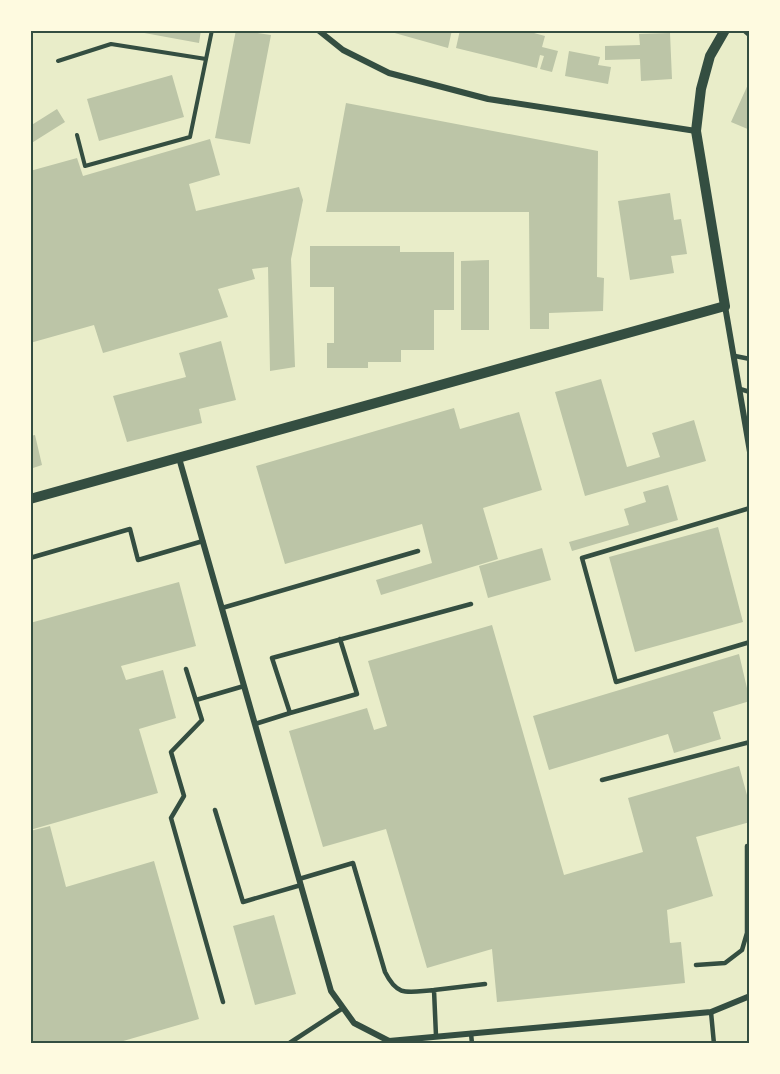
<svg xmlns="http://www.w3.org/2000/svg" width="780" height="1074" viewBox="0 0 780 1074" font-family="'PT Sans Narrow',sans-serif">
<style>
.building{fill:#bcc5a7}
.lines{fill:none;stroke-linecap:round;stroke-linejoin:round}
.path{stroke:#344e41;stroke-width:4}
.service{stroke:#344e41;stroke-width:4.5}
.minor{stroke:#344e41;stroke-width:6}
.tertiary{stroke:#344e41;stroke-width:10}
.neatline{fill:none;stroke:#344e41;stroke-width:2}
</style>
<rect width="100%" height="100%" fill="#e9edc9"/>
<path class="building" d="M128,30H201L199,43Z
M236,30L271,35L250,144L215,138Z
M384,30H452L448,48Z
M460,30H523L545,36L542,47L558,51L552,72L540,69L544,56L540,55L537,68L456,48Z
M670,33L672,79L641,81L640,59L605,60V46L640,45L639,34Z
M569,51L600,57L598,65L611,67L608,84L565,76Z
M172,75L184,117L99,141L87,99Z
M750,80V130L731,122Z
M346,103L598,151L597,277L604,278L603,311L549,313V329H530L529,212H326Z
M57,109L65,122L30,144V126Z
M210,139L220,175L189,184L196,211L299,187L303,200L291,259L295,367L270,371L268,267L252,269L255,279L218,289L228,317L103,353L94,325L30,343V171L77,158L83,176Z
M670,193L674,220L681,219L687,254L671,256L674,273L630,280L618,201Z
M310,246H400V252H454V310H434V350H401V362H368V368H327V343H334V287H310Z
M489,260V330H461V261Z
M221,341L236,400L199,409L202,423L127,442L113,396L186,377L179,353Z
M601,379L627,467L660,457L652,433L694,420L706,461L585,496L555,392Z
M454,408L460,429L519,412L542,490L483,508L498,559L381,595L376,580L432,563L422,524L285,564L256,466Z
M35,435L42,465L30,469V436Z
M668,485L678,520L572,551L569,542L629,525L624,509L646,502L643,492Z
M718,527L743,622L635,652L609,557Z
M542,548L551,580L488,598L479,566Z
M179,582L196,646L121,666L126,680L163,670L176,718L139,729L158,793L30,830V623Z
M492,625L564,875L643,852L628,798L739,766L750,806V822L696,837L713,896L667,910L670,943L681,942L685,983L497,1002L492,949L427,968L386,829L323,847L289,731L367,708L374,730L387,726L368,661Z
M739,654L750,701L713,712L721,739L674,753L668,734L549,770L533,716Z
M50,826L66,887L154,861L199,1019L113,1044H30V831Z
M274,915L296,994L255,1005L233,926Z"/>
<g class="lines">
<path class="path" d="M743,30L750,36
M58,61L111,44L206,59
M77,135L85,166L190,137L212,30"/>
<path class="service" d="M735,356L750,359
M740,389L750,392
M750,508L582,558L616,682L750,642
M30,558L130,529L138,560L203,541
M222,608L418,551
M186,669L202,720L171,752L184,796L171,818L223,1002
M196,700L244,686
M290,713L357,694L340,639
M255,724L290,713L272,658L471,604
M602,780L750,742
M215,810L243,902L301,885
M299,879L353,863L385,972C398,998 408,992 434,990L436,1036
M696,965L725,963L742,950L747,933V846
M434,990L485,984
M711,1012L714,1044
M471,1033L472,1044
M288,1044L343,1008"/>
<path class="minor" d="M318,30L343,50L389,73L488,99L696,131
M725,306L750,452
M179,458L331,991L354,1023L389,1041L711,1012L750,996"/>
<path class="tertiary" d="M30,499L725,306L696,131L701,89L710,56L725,30"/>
</g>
<rect width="780" height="1074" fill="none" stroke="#fefae0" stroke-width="63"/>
<rect x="32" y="32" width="716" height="1010" class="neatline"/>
</svg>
